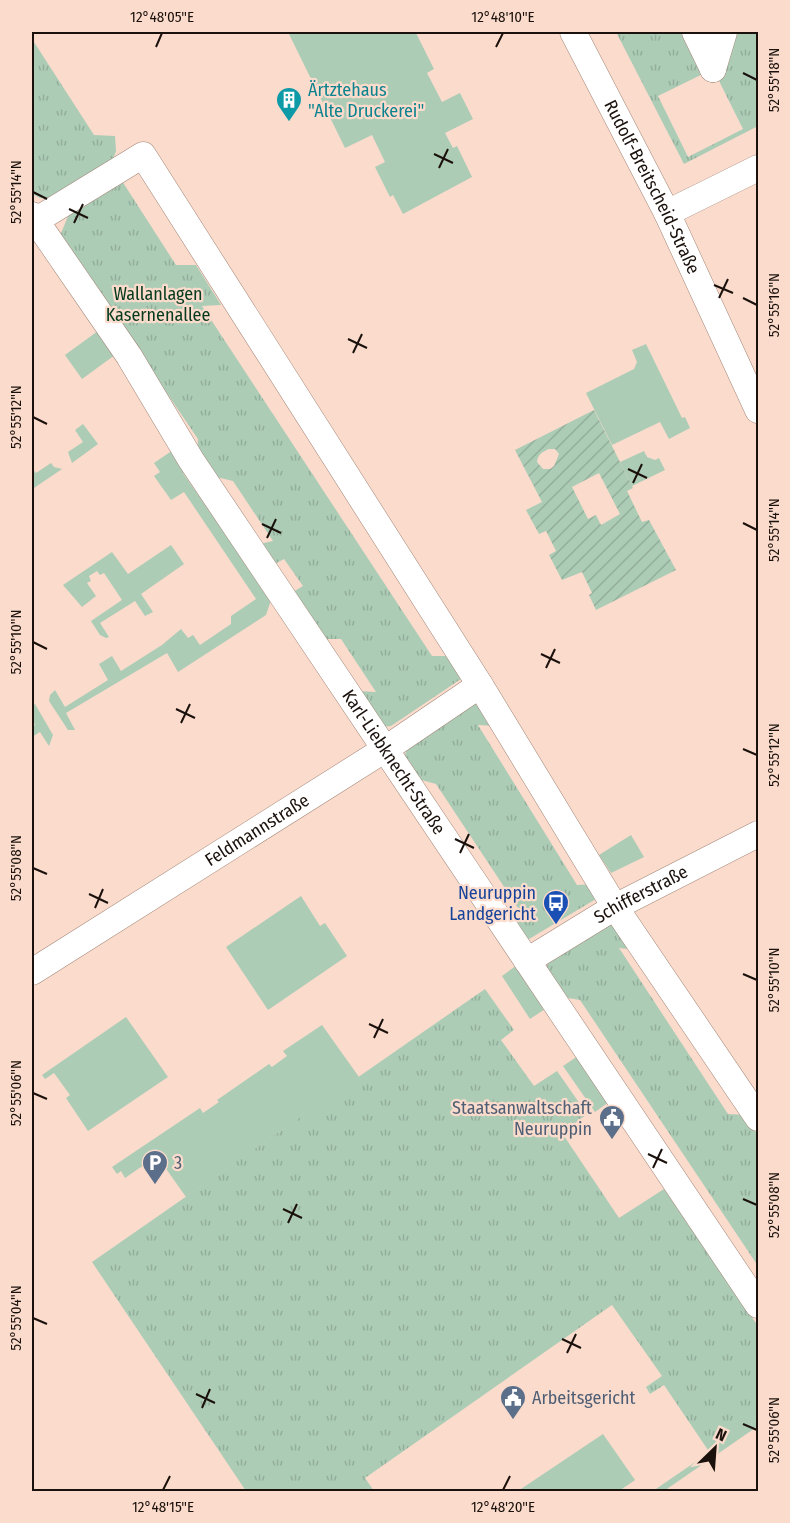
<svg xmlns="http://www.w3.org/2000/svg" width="790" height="1523" viewBox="0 0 790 1523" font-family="'Fira Sans Condensed',sans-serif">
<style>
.grass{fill:#acccb6}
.park{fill:url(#park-tufts);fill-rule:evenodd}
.garden{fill:url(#garden-furrows);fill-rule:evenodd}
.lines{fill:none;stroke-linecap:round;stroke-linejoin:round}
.street-casing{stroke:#a38779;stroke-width:27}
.street{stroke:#fff;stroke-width:26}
.ticks{fill:none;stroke:#1b110c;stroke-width:2}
.labels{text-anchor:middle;stroke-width:4.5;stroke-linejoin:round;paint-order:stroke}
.culture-label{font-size:18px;fill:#0d838f;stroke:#fadbcc;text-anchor:start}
.street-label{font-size:18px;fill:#1b110c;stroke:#fadbcc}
.park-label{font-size:18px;fill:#053a1e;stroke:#fadbcc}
.transit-label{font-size:18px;fill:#164399;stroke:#fadbcc;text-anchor:end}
.service-label{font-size:18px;fill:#4e5e75;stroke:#fadbcc;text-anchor:start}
.neatline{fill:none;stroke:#1b110c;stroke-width:2}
.ticks-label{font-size:15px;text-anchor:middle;fill:#1b110c}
</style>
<defs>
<pattern id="park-tufts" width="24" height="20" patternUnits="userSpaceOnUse" patternTransform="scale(1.5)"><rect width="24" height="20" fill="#acccb6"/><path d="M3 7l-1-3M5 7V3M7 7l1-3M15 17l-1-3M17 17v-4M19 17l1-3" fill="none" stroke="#93ae9b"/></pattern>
<pattern id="garden-furrows" width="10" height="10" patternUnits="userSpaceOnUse" patternTransform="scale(1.5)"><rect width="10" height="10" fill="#acccb6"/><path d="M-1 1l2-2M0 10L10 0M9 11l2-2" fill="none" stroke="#93ae9b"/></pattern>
</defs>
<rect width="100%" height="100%" fill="#fadbcc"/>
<path class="grass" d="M288,32H418L416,33L434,69L427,73L442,102L460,93L473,119L445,133L453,148L457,146L472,177L403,214L393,195L390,197L375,167L385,162L372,135L345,148Z
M102,328L119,352L82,379L65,355Z
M646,344L682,418L685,417L690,428L669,439L660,422L612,445L586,393L634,369L637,362L632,350Z
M83,424L98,444L72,463L68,452L83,442L75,430Z
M176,448L190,468L183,473L271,600L266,615L178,672L167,653L66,713L75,730H68L49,701L50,695L55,690L65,707L108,680L99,664L112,656L121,671L162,645L181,629L188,638L193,635L200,645L231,624V616L256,599L184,492L171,500L154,476L160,472L154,463Z
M644,451L647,457L655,460L659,458L665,470L632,486L620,462Z
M51,463L54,467L62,469L34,488L32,485V468L36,473Z
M171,545L184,564L141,594L153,612L145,616L135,601L100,623L109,637L106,638L100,635L91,621L122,600L104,573L100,575L97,571L89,576L91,581L87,583L96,596L82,607L63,585L112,552L128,574Z
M35,704L53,735L49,746L40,732L32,737V727L35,725L32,719V706Z
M631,835L644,857L611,873L599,855Z
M301,896L320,926L325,923L347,956L268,1010L226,947Z
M517,965L545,1009L530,1019L502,976Z
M126,1017L168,1077L88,1131L66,1098L70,1095L54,1073L45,1079L42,1075Z
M322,1025L359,1077L186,1197L157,1156L125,1178L121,1171L117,1174L112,1167L200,1108L203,1113L219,1102L217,1100L269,1064L272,1067L287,1056L283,1051Z
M578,1056L609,1102L595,1112L563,1066Z
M758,1419V1426L664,1491H653Z
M603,1434L635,1480L619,1491H518Z"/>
<path class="park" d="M616,32H758V126L684,164ZM713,69L743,129L688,157L658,96Z
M32,39L94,135L115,136L116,151L113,159L53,199L40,198L32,194Z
M122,181L176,265H196L221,305L202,306L432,656H450L461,679L391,726L383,727L359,691L376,692L341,639H325L293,592L303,586L284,559L273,565L260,544L273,541L233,481L212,476L197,455L198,439L60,236L68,216Z
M476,699L495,726L478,725L577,885L595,884L596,899L524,942L506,917H524L436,784L414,778L403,761L408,745Z
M603,923H614L636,950L619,948L728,1114L746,1115L758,1136V1266L580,1000L562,997L546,967L551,959Z
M485,989L514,1030L501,1040L534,1086L557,1071L587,1114L562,1133L619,1218L664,1189L758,1326V1419L710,1453L664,1385L650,1394L646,1387L662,1376L612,1305L365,1478L374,1491H246L92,1262Z"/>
<path class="garden" d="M594,410L633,488L627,491L642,522L649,520L676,570L596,610L589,595L592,593L582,572L562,580L549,555L556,551L546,531L539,534L526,510L542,502L515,450ZM549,449H555L559,454L554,466L550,469H543L537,462C538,454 542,452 549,449ZM599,473L620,514L601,525L596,515L588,519L572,487Z"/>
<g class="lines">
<defs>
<g id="street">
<path id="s1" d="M573,32L667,213L758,410"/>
<path d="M695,32L713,69"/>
<path d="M713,69L724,32"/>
<path d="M667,213L758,168"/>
<path id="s2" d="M32,215L129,356L191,460L758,1305"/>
<path d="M35,221L143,155L480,685L615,907L758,1118"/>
<path id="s3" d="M527,961L615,907L758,834"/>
<path id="s4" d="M32,972L387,748L480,685"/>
</g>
</defs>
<use href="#street" class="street-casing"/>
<use href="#street" class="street"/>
</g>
<path class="ticks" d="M156,47L162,33M496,47L503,33M743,73L757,80M434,154L453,163M439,168L448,149M33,192L47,199M69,209L88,218M74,223L83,204M714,285L733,293M719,298L728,279M743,298L757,305M348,339L367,348M353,353L362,334M33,417L47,424M628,469L647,478M633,483L642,464M743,523L757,530M262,524L281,533M267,538L276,519M33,642L47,649M541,654L560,663M546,668L555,649M176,709L195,718M181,723L190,704M743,749L757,755M455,839L474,848M460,853L469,834M33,868L47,874M89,894L108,903M95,908L103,889M743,974L757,980M369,1024L388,1033M374,1038L383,1019M33,1093L47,1099M648,1154L667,1163M653,1168L662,1149M743,1199L757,1205M283,1209L302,1218M288,1223L297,1204M33,1318L47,1324M562,1339L581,1348M567,1353L576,1334M196,1394L215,1403M202,1408L210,1389M743,1424L757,1430M163,1490L170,1476M503,1490L510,1476"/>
<defs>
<symbol id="building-pin" viewBox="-11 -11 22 30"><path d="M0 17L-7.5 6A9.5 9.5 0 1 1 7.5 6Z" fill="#0f9aa8" stroke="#fadbcc"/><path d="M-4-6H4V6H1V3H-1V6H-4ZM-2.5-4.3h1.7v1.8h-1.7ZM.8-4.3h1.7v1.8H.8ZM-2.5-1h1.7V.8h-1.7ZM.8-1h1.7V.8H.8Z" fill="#fff"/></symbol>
<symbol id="bus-pin" viewBox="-11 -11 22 30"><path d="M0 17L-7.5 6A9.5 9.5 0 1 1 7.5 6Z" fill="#1a4fb4" stroke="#fadbcc"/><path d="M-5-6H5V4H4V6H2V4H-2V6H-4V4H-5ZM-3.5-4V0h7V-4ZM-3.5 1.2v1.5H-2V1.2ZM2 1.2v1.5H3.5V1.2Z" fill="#fff"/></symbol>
<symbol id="civic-pin" viewBox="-11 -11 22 30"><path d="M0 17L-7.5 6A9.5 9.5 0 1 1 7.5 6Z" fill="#5c6f8a" stroke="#fadbcc"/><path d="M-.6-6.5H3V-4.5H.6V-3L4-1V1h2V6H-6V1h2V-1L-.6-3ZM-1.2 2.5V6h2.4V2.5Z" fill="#fff"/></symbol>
<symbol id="parking-pin" viewBox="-11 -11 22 30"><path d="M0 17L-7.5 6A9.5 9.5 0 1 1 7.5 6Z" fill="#5c6f8a" stroke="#fadbcc"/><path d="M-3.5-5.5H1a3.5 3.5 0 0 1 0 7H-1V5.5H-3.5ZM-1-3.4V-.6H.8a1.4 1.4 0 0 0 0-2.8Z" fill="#fff"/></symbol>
</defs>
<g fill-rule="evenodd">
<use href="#building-pin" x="274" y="85" width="30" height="40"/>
<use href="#bus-pin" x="541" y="888" width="30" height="40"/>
<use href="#civic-pin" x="597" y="1103" width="30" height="40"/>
<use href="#parking-pin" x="140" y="1148" width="30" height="40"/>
<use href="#civic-pin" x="498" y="1383" width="30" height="40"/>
</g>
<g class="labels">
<g class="culture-label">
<text x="308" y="96">Ärtztehaus<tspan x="308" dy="21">"Alte Druckerei"</tspan></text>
</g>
<g class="street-label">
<text dy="6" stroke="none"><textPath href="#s1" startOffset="174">Rudolf-Breitscheid-Straße</textPath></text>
<text dy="6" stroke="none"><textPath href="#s2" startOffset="656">Karl-Liebknecht-Straße</textPath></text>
<text dy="6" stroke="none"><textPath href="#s4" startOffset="266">Feldmannstraße</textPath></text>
<text dy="6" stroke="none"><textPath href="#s3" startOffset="132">Schifferstraße</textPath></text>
</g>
<g class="park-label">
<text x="158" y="300">Wallanlagen<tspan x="158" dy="21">Kasernenallee</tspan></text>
</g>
<g class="transit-label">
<text x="536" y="899">Neuruppin<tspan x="536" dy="21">Landgericht</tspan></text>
</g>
<g class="service-label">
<text x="592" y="1114" text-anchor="end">Staatsanwaltschaft<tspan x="592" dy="21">Neuruppin</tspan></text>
<text x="174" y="1169">3</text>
<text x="532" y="1404">Arbeitsgericht</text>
</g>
</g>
<rect width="790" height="1523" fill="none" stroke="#fadbcc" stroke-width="66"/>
<g transform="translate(715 1448) rotate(25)" stroke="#fadbcc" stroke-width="4.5" paint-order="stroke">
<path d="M0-4.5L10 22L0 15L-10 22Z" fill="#1b110c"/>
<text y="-9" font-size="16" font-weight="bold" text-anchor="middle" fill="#1b110c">N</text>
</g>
<rect x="33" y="33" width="724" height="1457" class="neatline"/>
<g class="ticks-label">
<text x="162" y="22">12°48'05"E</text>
<text x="503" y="22">12°48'10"E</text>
<text transform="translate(774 80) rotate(-90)" y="5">52°55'18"N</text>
<text transform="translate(16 192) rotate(-90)" y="5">52°55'14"N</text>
<text transform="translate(774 305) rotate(-90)" y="5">52°55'16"N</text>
<text transform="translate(16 417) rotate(-90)" y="5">52°55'12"N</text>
<text transform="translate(774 530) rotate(-90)" y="5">52°55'14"N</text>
<text transform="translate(16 642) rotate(-90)" y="5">52°55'10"N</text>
<text transform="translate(774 755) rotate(-90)" y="5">52°55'12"N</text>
<text transform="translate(16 868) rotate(-90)" y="5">52°55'08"N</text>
<text transform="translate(774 980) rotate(-90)" y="5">52°55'10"N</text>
<text transform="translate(16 1093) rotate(-90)" y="5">52°55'06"N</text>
<text transform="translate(774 1205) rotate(-90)" y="5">52°55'08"N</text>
<text transform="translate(16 1318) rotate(-90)" y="5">52°55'04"N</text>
<text transform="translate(774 1430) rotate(-90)" y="5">52°55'06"N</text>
<text x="163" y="1512">12°48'15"E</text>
<text x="503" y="1512">12°48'20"E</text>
</g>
</svg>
